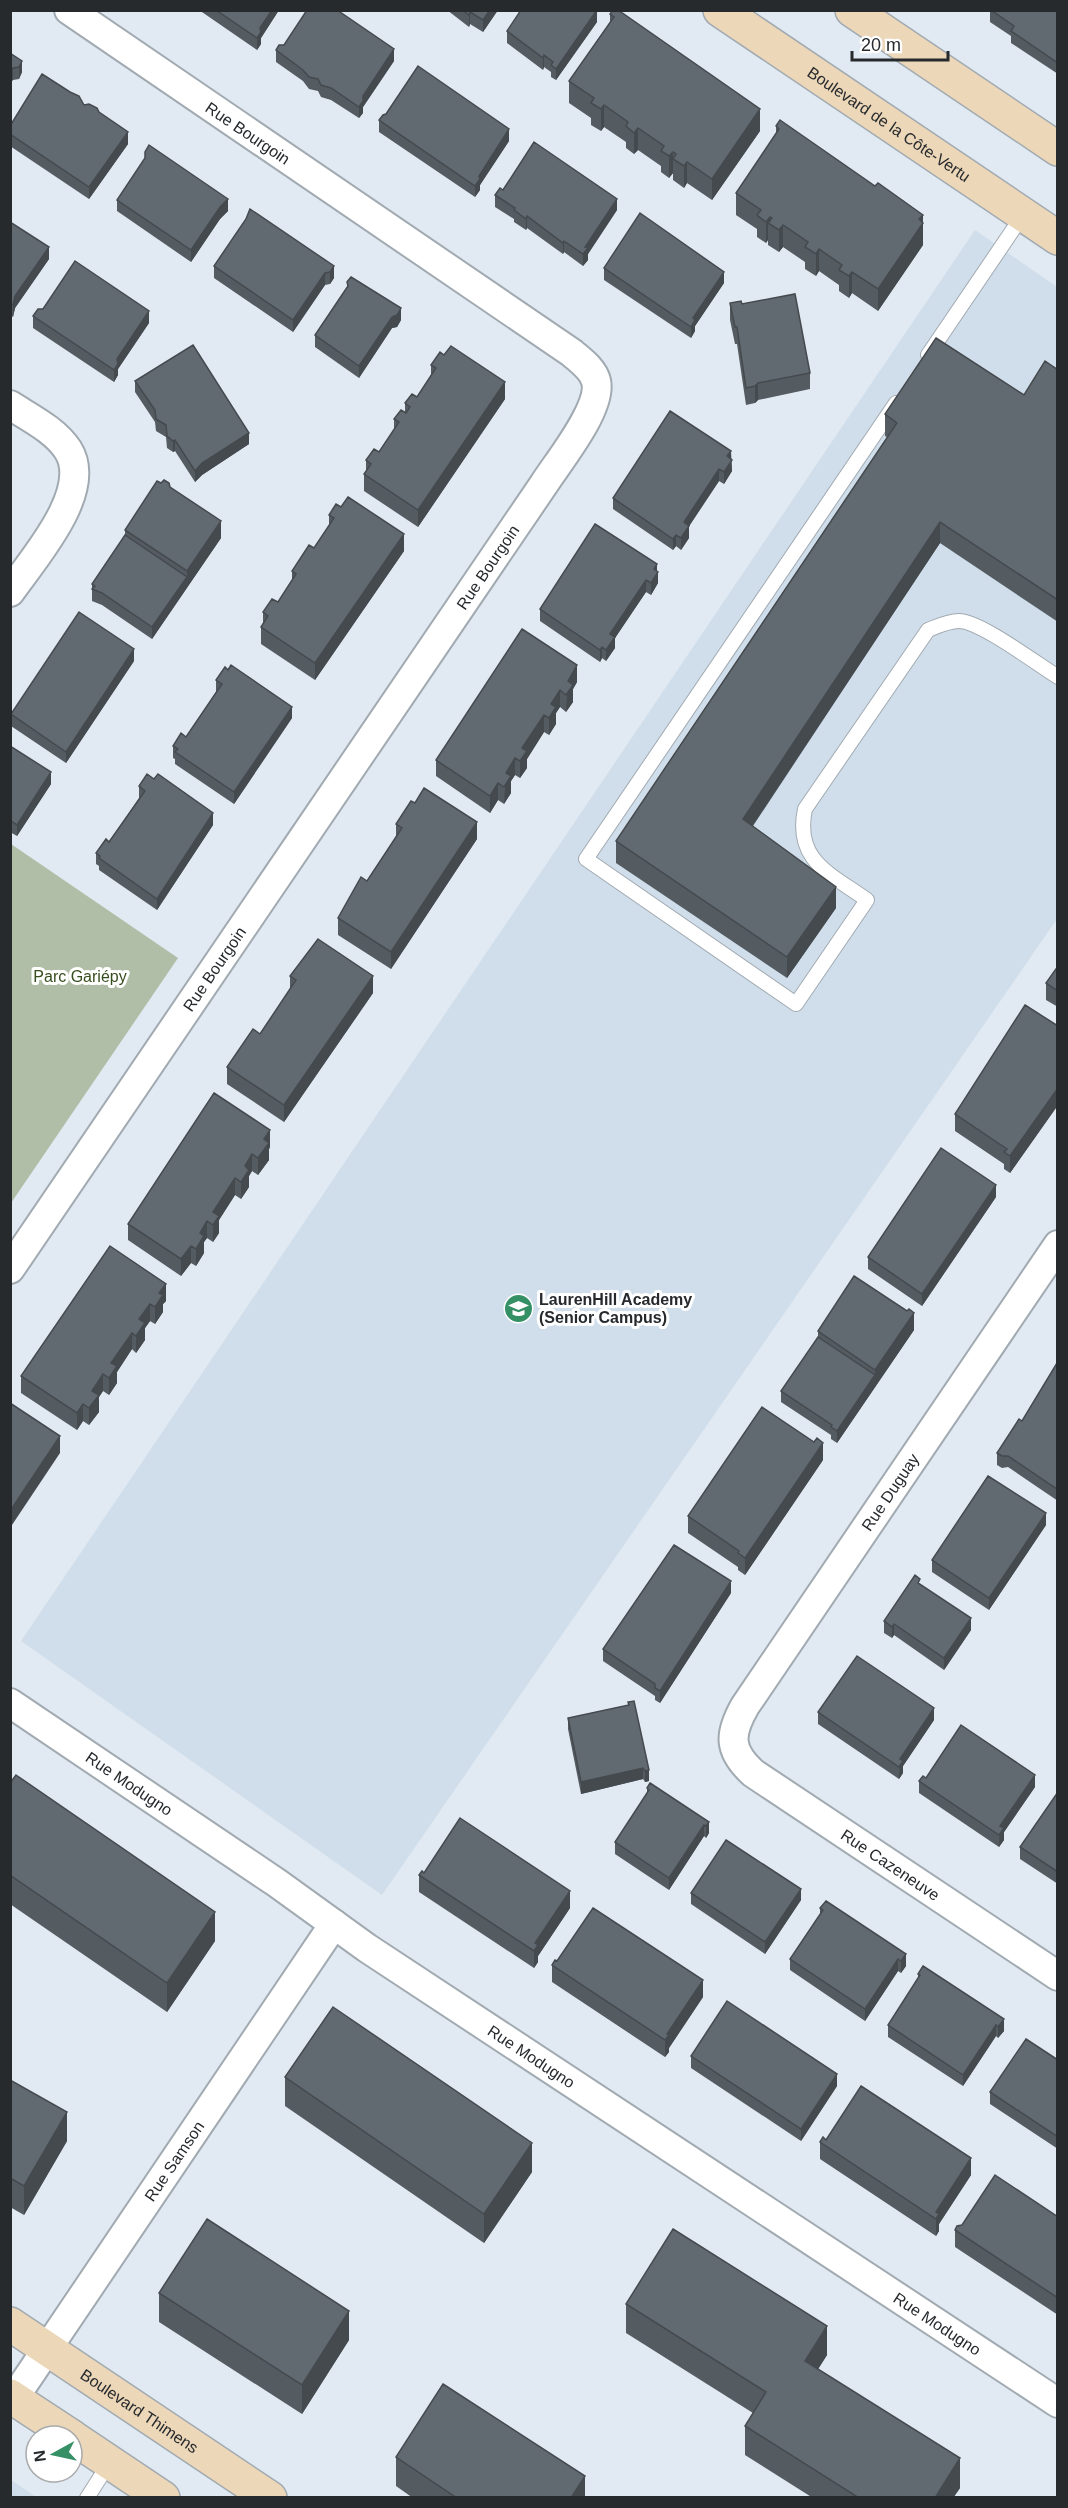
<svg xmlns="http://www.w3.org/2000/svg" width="1068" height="2508" viewBox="0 0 1068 2508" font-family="Helvetica,sans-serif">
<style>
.built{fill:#d0deeb}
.green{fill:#b1bea7}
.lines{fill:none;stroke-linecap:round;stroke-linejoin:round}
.lane-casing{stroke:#a1aab1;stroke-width:16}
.street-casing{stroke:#a1aab1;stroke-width:32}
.secondary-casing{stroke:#a1aab1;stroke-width:36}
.lane{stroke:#fff;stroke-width:14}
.street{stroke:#fff;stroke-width:28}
.secondary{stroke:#edd7b9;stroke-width:33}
.wall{fill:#545b61}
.shaded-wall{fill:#454a4f}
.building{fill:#626a71;stroke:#454a4f;stroke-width:1.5}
.labels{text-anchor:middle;stroke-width:6;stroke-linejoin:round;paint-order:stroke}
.street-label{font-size:16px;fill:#262a2d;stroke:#fff}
.park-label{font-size:16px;fill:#364d1d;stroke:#fff}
.poi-label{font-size:16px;font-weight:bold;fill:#262a2d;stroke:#fff;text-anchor:start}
</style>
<rect width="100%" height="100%" fill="#e1eaf2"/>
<path class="built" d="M975,230L1057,287V919L382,1895L21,1641Z
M10,2480H11L36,2497H11Z"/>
<path class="green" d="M11,844L178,958L11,1203Z"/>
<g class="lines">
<defs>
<path id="lane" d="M928,355L1023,215
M896,403L586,859L796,1004L867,900C831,874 794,861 805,809L928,630C938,626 948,621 959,621C980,621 1037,664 1058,677
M87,2498L110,2462"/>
<g id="street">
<path d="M10,405C30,418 55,430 68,450C94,491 33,559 10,592"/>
<path id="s1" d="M1058,1245L745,1706C729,1734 728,1750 753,1773L1058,1976"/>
<path id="s2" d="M10,1269L544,484C558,462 603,407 596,381C593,369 581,361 572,353L69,10"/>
<path id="s3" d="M10,1703L277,1883L367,1948L1058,2403"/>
<path id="s4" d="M14,2398L334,1924"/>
</g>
<g id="secondary">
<path id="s5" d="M720,10L1058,238"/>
<path d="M852,10L1058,149"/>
<path id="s6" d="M10,2324L270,2498"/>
<path d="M10,2396L71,2436"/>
<path d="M72,2437L163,2498"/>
</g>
</defs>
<use href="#lane" class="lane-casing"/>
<use href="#street" class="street-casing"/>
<use href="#secondary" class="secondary-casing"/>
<use href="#lane" class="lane"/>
<use href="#street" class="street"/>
<use href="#secondary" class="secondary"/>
</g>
<path class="wall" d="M199,10H279L261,38V44L257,50Z
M447,10H498L483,32L470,24L469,27Z
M990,10H1058V74L1011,43V36L990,22Z
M610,14L760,131L712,200L687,183L684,188L673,180V173L669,178L661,172V166L638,150L634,154L626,148V142L604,127L601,131L591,125V118L569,103V81L610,22Z
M597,22L556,80L551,77V72L544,67L543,70L507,43V31Z
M276,50L394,61L363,107V113L359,118L331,100L321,97L318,91L309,89L303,81L276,62Z
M10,53L22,72L19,79L13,80Z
M84,105L128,144L89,199L10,146V126Z
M379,120L509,141L480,185V190L475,197L379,132Z
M776,126L923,215V245L878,311L852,293L849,298L839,291V285L819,271L816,276L805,269V262L783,247L779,252L768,245V240L766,243L757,237V229L736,215V193L776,133Z
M145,158L228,211L220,219L191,262L117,211V200Z
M503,190L617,210L588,254V260L583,266L564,252L563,254L527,228L526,230L514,222V219L495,207V195Z
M10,222L49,259L15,308L13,317L10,315Z
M214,266H334V278L330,284L325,285L293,332L214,278Z
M604,268L724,283L695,326V331L691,338L604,280Z
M347,282L401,320L397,327L392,328L359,378L315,347V335L347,287Z
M730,303L742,304L810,373V389L758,400L755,403L746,405L737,344H735L730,320Z
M33,316L149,323L118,369V375L114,382L33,328Z
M431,365L505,399L418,527L364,491V474L366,471V460L379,452L394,430V419L405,412V403L417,397L431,375Z
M1058,370V622L940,543L753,826L836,908L787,978L616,863V841L887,437L885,436V414L1024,395Z
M135,381L249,444L202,475L195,482L175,451L173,452L167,448L166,437L156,431L155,422L135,392Z
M731,459L732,471L724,484L719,481L689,526V538L681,550L676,546L673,550L613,509V498Z
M161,483L170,487L221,538L152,639L102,605L92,601V584L125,535V530Z
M329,515L404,551L315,680L261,644V627L263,623V612L278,602L292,581V571L314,548L329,526Z
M657,571L658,583L651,595L646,592L615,638V648L606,661L602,658L600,662L540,621V609Z
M522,629L577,682L573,689V702L566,712L560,707L556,713V724L549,735L544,732L527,759V768L520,778L515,775L511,781V793L504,804L498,800L490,813L436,776V760Z
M134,661L66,763L11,726V714Z
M216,680L292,718L234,804L175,764V759L173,758V746L186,737L216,692Z
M10,746L51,784L17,836L10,832Z
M139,786L213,825L157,910L99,870V866L96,864V853L109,842L139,798Z
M415,803L477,839L391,969L338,935V918L367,881L396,836V824Z
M1058,966V1007L1046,1000V983Z
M290,976L373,993L284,1122L227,1084V1067L260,1034L290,989Z
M1058,1026V1105L1010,1173L1004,1169V1164L955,1131V1114Z
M214,1093L270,1147L269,1149V1160L258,1175L252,1171L249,1176V1187L241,1199L235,1195L219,1220V1233L213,1242L207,1238L204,1242V1253L196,1266L191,1263L181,1276L128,1240V1224Z
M996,1197L922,1306L868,1269V1257Z
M110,1246L166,1301L163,1304V1312L155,1324L150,1321L145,1328V1340L136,1353L132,1349L117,1372V1383L109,1395L103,1391L99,1397V1412L89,1425L83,1421L77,1430L21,1393V1376Z
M914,1330L837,1443L831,1439V1435L781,1402V1391L818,1337V1331Z
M1057,1363L1058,1501L1008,1467L1002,1468L997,1465V1453L1022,1421Z
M823,1460L745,1575L738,1570V1567L688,1533V1516Z
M1046,1525L989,1610L932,1572V1560Z
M920,1584L971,1630L944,1670L894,1635L892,1638L884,1633V1621Z
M731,1593L660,1703L655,1700V1696L603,1661V1649Z
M628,1702L649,1781L645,1782L643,1779L581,1794L568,1729V1718L628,1705Z
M818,1712L934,1720L903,1766V1773L899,1779L818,1724Z
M926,1778L1035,1787L1004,1832V1840L999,1847L919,1793V1781Z
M10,1783L215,1941L167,2012L10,1904Z
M647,1788L709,1822V1833L706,1838L704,1836L669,1890L615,1854V1842L647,1793Z
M1058,1792V1884L1020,1859V1847Z
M424,1873L570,1908L538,1956V1962L534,1968L419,1892V1875Z
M691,1893L801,1900L765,1954L691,1904Z
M820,1908L906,1954V1966L901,1973L898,1971L865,2021L790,1970V1959L820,1914Z
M557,1961L703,1997L669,2048V2052L665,2057L552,1982V1965Z
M923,1966L1004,2031L998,2038L996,2036L963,2086L888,2037V2025L918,1979V1974Z
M691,2056L837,2086L801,2141L691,2068Z
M1058,2060V2149L990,2104V2092Z
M285,2077L532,2172L484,2243L285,2106Z
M10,2080L67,2141L24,2215L10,2207Z
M826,2140L971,2175L939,2224V2231L936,2236L820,2159V2142Z
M1058,2217V2315L955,2247V2230Z
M159,2293L349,2340L302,2414L159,2322Z
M626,2304L827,2355L818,2369L960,2488L953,2498H813L745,2455V2426L753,2413L626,2333Z
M396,2457L585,2498H413L396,2486Z"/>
<path class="shaded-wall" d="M272,10H279L261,38V44L257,50V38L260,28Z
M490,10H498L483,32V20Z
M597,10V22L556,80V69Z
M470,12V24L469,27V15Z
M394,49V61L363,107V113L359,118V107L363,96Z
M544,55V67L543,70V58Z
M22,61V72L19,79V67Z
M13,68V80L10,84V72Z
M604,105V127L601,131V109Z
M760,109V131L712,200V179Z
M638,128V150L634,154V133Z
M509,129V141L480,185V190L475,197V186L479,176Z
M128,132V144L89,199V187Z
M673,152V173L669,178V156Z
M687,162V183L684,188V166Z
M228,199V211L220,219L191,262V250L220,207Z
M617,199V210L588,254V260L583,266V254L585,247Z
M923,215V245L878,311V289L919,219Z
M527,216V228L526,230V219Z
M770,217V224L768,223V240L766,243V222Z
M783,225V247L779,252V230Z
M564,241V252L563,254V243Z
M49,247V259L15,308L13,317V305L15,296Z
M819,249V271L816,276V254Z
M334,266V278L330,284V272Z
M724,272V283L695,326V331L691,338V327L693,318Z
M852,272V293L849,298V276Z
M325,273V285L293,332V320Z
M401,308V320L397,327L392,328L359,378V366L392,317Z
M149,311V323L118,369V375L114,382V370L117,359Z
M505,382V399L418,527V510Z
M758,383V400L755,403V386Z
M249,433V444L202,475L195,482V471L202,463Z
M175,440V451L173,452V441Z
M731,451L732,471L724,484V472L727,456Z
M719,469V481L684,534V522Z
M221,521V538L152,639V627L187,577V571Z
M940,522V543L743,840V819Z
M689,526V538L681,550V538Z
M404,534V551L315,680V663Z
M676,535V546L673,550V539Z
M657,564V574L658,572V583L651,595V583L654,569Z
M646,580V592L615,638V648L606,661V650L610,634Z
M602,647V658L600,662V650Z
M134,649V661L66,763V752Z
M577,665V682L573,689V702L566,712L568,681Z
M560,690V707L556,713V724L549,735V718L551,704Z
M292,707V718L234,804V792Z
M544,715V732L527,759V768L520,778V761L522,748Z
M515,758V775L511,781V793L504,804L506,773Z
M51,772V784L17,836V825Z
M498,783V800L490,813V796Z
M213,813V825L157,910V899Z
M477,822V839L391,969V952Z
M836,887V908L787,978V957Z
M373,976V993L284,1122V1105Z
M1058,1088V1105L1010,1173V1156Z
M270,1130V1147L269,1149V1160L258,1175V1158L264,1139Z
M252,1154V1171L249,1176V1187L241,1199V1182L245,1166Z
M235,1178V1195L219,1220V1233L213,1242V1212Z
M996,1185V1197L922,1306V1294Z
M207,1221V1238L204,1242V1253L196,1266V1249L200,1233Z
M191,1246V1263L181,1276V1259Z
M166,1284V1301L163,1304V1312L155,1324V1307L159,1293Z
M150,1304V1321L145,1328V1340L136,1353V1336L139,1319Z
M914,1313V1330L837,1443V1431L875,1375V1370Z
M132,1333V1349L117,1372V1383L109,1395V1378L111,1363Z
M103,1374V1391L99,1397V1412L89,1425V1408L92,1391Z
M83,1404V1421L77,1430V1413Z
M60,1436V1453L10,1528V1511Z
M823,1443V1460L745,1575V1558Z
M1046,1513V1525L989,1610V1598Z
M731,1581V1593L660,1703V1691Z
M971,1618V1630L944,1670V1658Z
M894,1624V1635L892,1638V1627Z
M934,1708V1720L903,1766V1773L899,1779L900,1759Z
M643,1768V1779L581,1794V1782Z
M649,1770V1781L645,1782V1771Z
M1035,1775V1787L1004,1832V1840L999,1847L1000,1826Z
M709,1822V1833L706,1838V1826Z
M704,1825V1836L669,1890V1878Z
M801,1889V1900L765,1954V1942Z
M570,1891V1908L538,1956V1962L534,1968V1951L535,1943Z
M215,1912V1941L167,2012V1983Z
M906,1954V1966L901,1973V1961Z
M898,1959V1971L865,2021V2009Z
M703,1980V1997L669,2048V2052L665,2057V2040L667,2034Z
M1004,2019V2031L998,2038V2027Z
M996,2025V2036L963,2086V2075Z
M837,2074V2086L801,2141V2129Z
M67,2112V2141L24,2215V2186Z
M532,2143V2172L484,2243V2214Z
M971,2158V2175L939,2224V2231L936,2236V2212Z
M349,2311V2340L302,2414V2385Z
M827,2326V2355L805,2390V2361Z
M960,2458V2488L953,2498H935Z
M585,2476V2498H571Z"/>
<path class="building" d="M216,10H272L260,28L261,32L257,38Z
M307,10H337L394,49L363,96V101L359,107L331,88L321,85L318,79L309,77L303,70L276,50L279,45H284Z
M462,10H490L483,20L470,12L469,15Z
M521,10H597L556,69L551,65L553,62L544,55L543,58L507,31Z
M613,10H618L760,109L712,179L687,162L684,166L673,159L676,154L673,152L669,156L661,151L664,146L638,128L634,133L626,126L628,122L604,105L601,109L591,103L594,98L569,81L614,17L610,14Z
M991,10H1058V63L1011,31L1014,26Z
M10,53L22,61L19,67L13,68L10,72Z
M418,66L509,129L479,176L480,179L475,186L379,120L383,115L386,114Z
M42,74L70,92L79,96L84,105L89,104L97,108L99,112L128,132L89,187L10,134V126Z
M780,120L875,186L878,183L923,215L919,219L923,223L878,289L852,272L849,276L839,270L842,265L819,249L816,254L805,247L808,242L783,225L779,230L768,223L772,218L770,217L766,222L757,215L761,210L736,193L779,129L776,126Z
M534,142L617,199L585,247L588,248L583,254L564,241L563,243L527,216L526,219L514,210L515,208L495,195L500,188L503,190Z
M149,145L228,199L220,207L191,250L117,200L145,158V152Z
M250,209L334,266L330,272L325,273L293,320L214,266L246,219Z
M640,213L724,272L693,318L695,320L691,327L604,268Z
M10,222L49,247L15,296L13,305L10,303Z
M75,261L149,311L117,359L118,364L114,370L33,316L38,309H43Z
M351,277L401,308L397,315L392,317L359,366L315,335L348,286L347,282Z
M795,294L810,373L758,383L755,386L746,388L737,327H735L730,303L741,301L742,304Z
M936,338L1024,395L1045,361L1058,370V600L940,522L743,819L836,887L787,957L616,841L897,423L885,414Z
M193,345L249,433L202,463L195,471L175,440L173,441L167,436L166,425L156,419L155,410L135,381Z
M451,346L505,382L418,510L364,474L371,464L366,460L374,449L379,452L399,422L394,419L401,410L406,413L410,407L405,403L412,394L417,397L436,368L431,365L440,352L444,355Z
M670,411L731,451L727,456L732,460L724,472L719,469L684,522L689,526L681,538L676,535L673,539L613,498Z
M164,480L169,483L170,487L221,521L187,571L125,530L157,481L161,483Z
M348,497L404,534L315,663L261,627L268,616L263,612L272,599L278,602L296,574L292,571L309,545L314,548L334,518L329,515L336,504L341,507Z
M595,524L657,564L654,569L658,572L651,583L646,580L610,634L615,637L606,650L602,647L600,650L540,609Z
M125,535L187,577L152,627L102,593L92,589L95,586L92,584Z
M79,612L134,649L66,752L11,714Z
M522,629L577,665L568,681L573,685L566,695L560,690L551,704L556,707L549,718L544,715L522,748L527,751L520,761L515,758L506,773L511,776L504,787L498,783L490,796L436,760Z
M231,665L292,707L234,792L175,752L178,749L173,746L181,733L186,737L222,684L216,680L225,667L228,670Z
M10,746L51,772L17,825L10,820Z
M147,774L154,779L158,774L213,813L157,899L99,858L100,856L96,853L106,839L109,842L145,791L139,786Z
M424,788L477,822L391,952L338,918L361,877L367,881L402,828L396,824L411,801L415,803Z
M318,939L373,976L284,1105L227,1067L253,1029L260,1034L296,980L290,976Z
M1058,966V991L1046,983Z
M1025,1005L1058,1026V1088L1010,1156L1004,1152L1007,1149L955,1114Z
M214,1093L270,1130L264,1139L269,1143L258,1158L252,1154L245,1166L249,1170L241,1182L235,1178L213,1212L219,1216L213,1225L207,1221L200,1233L204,1236L196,1249L191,1246L181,1259L128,1224Z
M941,1148L996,1185L922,1294L868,1257Z
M110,1246L166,1284L159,1293L163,1295L155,1307L150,1304L139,1319L145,1323L136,1336L132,1333L111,1363L117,1366L109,1378L103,1374L92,1391L99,1395L89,1408L83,1404L77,1413L21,1376Z
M854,1276L907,1311L909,1309L914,1313L875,1370L818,1331Z
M818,1337L875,1375L837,1431L831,1427L832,1425L781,1391Z
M1057,1363H1058L1057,1489L1008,1456H1002L997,1453L1019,1419L1022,1421Z
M10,1403L60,1436L10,1511Z
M762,1407L814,1442L817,1438L823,1443L745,1558L738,1553L739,1551L688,1516Z
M988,1476L1046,1513L989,1598L932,1560Z
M674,1545L731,1581L660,1691L655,1688V1684L603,1649Z
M915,1575L920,1579L918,1583L971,1618L944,1658L894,1624L892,1627L884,1621Z
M857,1656L934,1708L900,1759L903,1761L899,1767L818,1712Z
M634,1701L649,1770L645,1771L643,1768L581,1782L568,1718L629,1705L628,1702Z
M961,1725L1035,1775L1000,1826L1004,1828L999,1835L919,1781L923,1776L926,1778Z
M16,1775L215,1912L167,1983L10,1875V1783Z
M650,1783L709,1822L706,1826L704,1825L669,1878L615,1842L649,1790L647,1788Z
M1058,1792V1872L1020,1847Z
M460,1818L570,1891L535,1943L538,1945L534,1951L419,1875L422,1871L424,1873Z
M726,1840L801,1889L765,1942L691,1893Z
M826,1901L906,1954L901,1961L898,1959L865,2009L790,1959L823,1910L820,1908Z
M593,1908L703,1980L667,2034L669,2035L665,2040L552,1965L555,1960L557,1961Z
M923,1966L1004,2019L998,2027L996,2025L963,2075L888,2025L920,1975L918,1974Z
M727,2001L837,2074L801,2129L691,2056Z
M333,2007L532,2143L484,2214L285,2077Z
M1026,2039L1058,2060V2137L990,2092Z
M10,2080L67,2112L24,2186L10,2178Z
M861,2086L971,2158L936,2212L939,2214L936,2219L820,2142L823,2137L826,2140Z
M995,2175L1058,2217V2298L955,2230L957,2226L962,2225Z
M207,2219L349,2311L302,2385L159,2293Z
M673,2229L827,2326L805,2361L960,2458L935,2498H859L745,2426L766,2392L626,2304Z
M443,2384L585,2476L571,2498H457L396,2457Z"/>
<defs>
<symbol id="school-disc" viewBox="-11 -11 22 22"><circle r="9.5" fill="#359066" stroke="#fff"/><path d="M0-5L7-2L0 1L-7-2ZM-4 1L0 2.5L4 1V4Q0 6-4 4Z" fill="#fff"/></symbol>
</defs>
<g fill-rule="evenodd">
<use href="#school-disc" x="502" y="1292" width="33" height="33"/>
</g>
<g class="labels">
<g class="street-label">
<text dy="6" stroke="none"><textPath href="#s5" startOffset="204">Boulevard de la Côte-Vertu</textPath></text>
<text transform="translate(248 133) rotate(34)" y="6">Rue Bourgoin</text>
<text dy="6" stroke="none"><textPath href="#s2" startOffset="849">Rue Bourgoin</textPath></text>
<text dy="6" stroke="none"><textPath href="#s2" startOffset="363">Rue Bourgoin</textPath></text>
<text transform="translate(890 1492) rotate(-56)" y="6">Rue Duguay</text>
<text dy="6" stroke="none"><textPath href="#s3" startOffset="144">Rue Modugno</textPath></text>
<text dy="6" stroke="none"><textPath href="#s1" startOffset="798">Rue Cazeneuve</textPath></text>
<text dy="6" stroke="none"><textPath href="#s3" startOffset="630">Rue Modugno</textPath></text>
<text dy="6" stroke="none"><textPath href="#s4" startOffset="286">Rue Samson</textPath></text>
<text dy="6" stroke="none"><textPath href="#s3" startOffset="1116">Rue Modugno</textPath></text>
<text dy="6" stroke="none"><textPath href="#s6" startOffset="156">Boulevard Thimens</textPath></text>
</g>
<g class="park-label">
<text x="80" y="982">Parc Gariépy</text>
</g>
<g class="poi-label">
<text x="539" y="1305">LaurenHill Academy<tspan x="539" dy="18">(Senior Campus)</tspan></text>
</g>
</g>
<rect width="1068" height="2508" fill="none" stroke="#262a2d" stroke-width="24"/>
<g transform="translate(54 2454) rotate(262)"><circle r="28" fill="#ffffff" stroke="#a8aaab" stroke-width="1.5"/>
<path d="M0-4.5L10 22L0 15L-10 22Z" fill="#359066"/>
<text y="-9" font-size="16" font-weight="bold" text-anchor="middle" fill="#262a2d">N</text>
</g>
<path d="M852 51v9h96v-9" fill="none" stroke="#262a2d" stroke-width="3"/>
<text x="861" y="51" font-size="18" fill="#262a2d" stroke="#ffffff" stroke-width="4.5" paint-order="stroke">20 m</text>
</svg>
